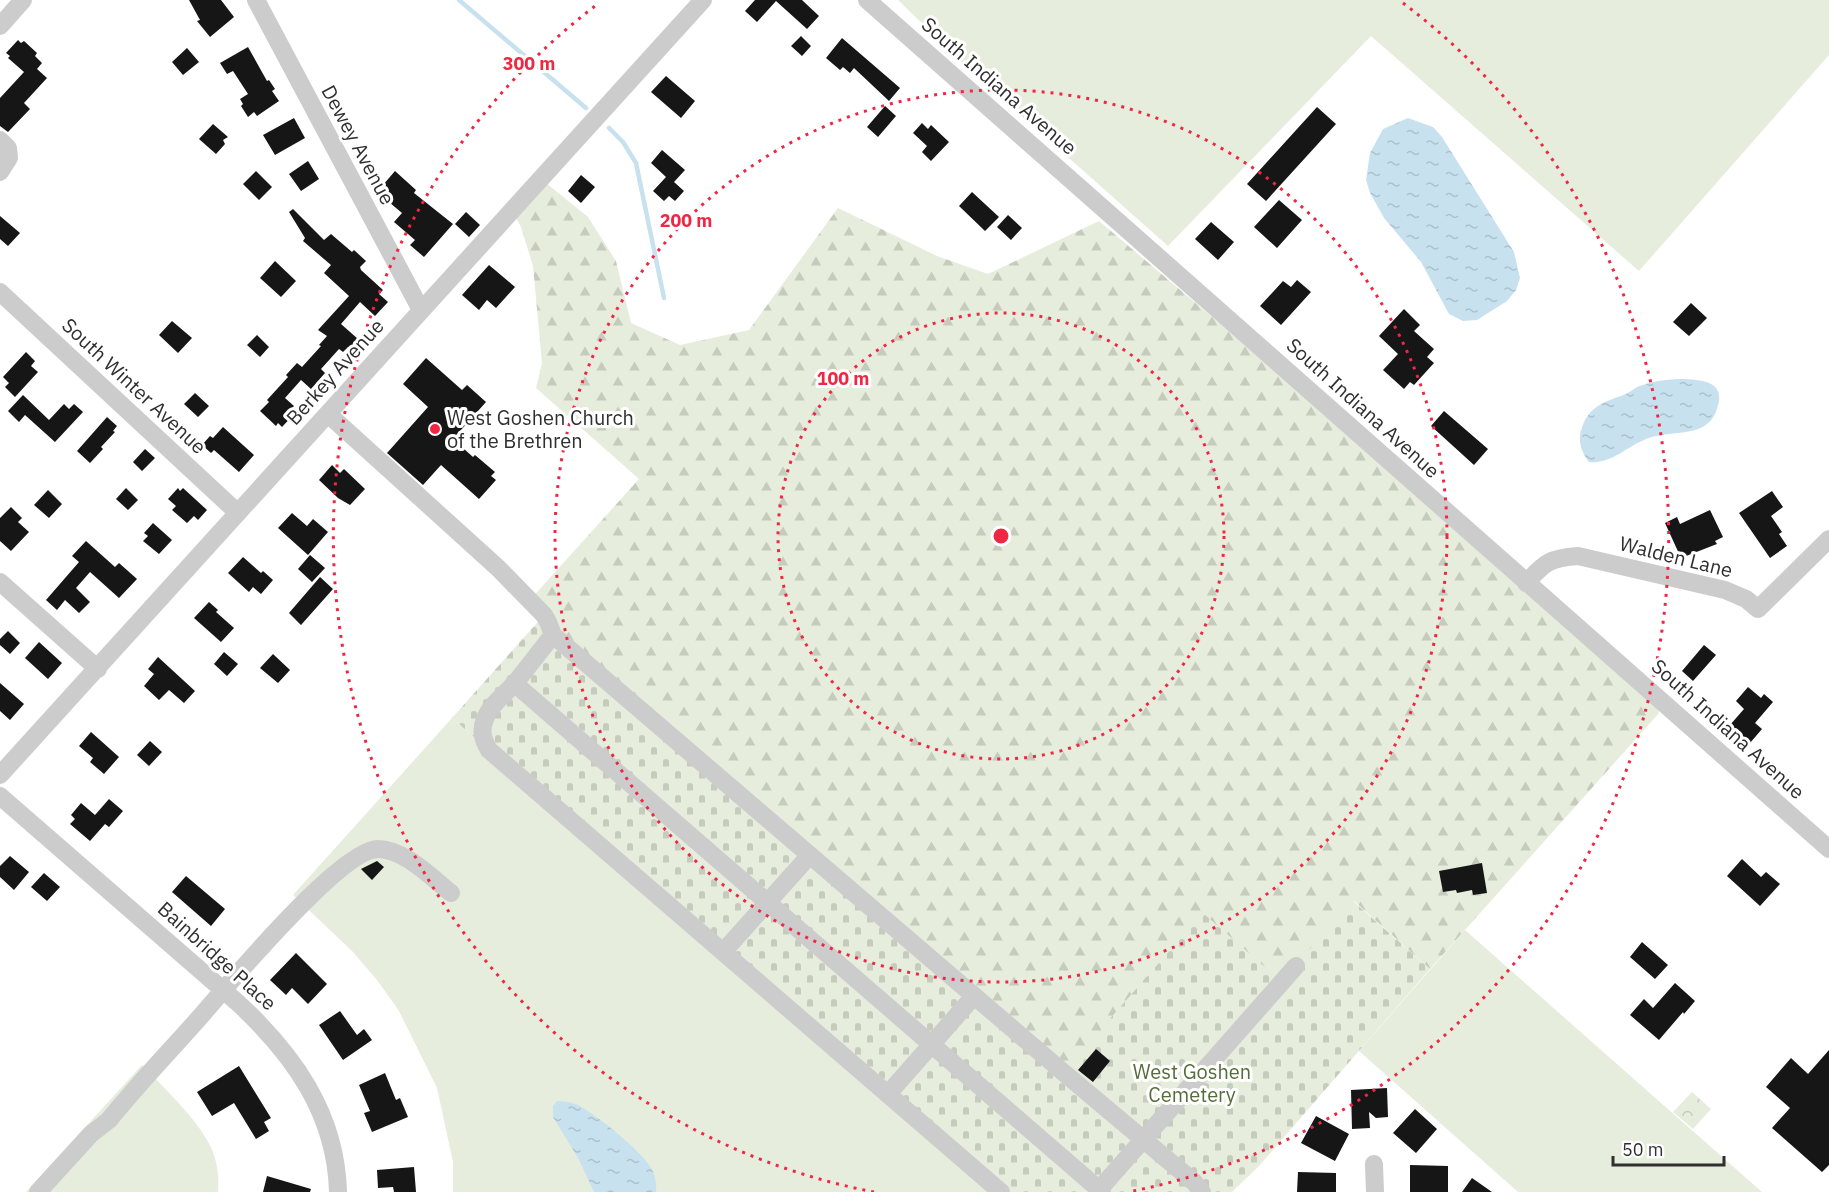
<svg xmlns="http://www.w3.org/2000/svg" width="1829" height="1192" viewBox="0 0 1829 1192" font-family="'IBM Plex Sans',sans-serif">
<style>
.green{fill:#e6eddc}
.forest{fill:url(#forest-firs)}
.cemetery{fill:url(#cemetery-stones)}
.park{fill:url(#park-crowns)}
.water{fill:url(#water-ripples)}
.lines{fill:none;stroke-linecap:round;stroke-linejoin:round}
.stream{stroke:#c7e1ee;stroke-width:4.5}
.building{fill:#161616}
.minor{stroke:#ccc;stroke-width:18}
.ring{fill:none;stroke:#f02743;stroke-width:3;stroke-dasharray:3 6}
.poi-dot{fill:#f02743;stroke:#fff;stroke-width:2}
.labels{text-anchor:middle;stroke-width:6;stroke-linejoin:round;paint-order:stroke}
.street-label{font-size:20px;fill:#2f2f2f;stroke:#fff}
.poi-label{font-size:20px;fill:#2f2f2f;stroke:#fff;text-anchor:start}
.park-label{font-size:20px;fill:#556d39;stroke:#fff}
.centre{fill:#f02743;stroke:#fff;stroke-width:3}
.ring-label{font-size:18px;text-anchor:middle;font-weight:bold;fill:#f02743;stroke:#fff;stroke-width:6;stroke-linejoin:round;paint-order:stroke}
</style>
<defs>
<pattern id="forest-firs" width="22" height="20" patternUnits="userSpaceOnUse" patternTransform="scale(1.5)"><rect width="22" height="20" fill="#e6eddc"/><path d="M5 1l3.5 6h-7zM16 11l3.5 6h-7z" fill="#c6ccbd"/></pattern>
<pattern id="cemetery-stones" width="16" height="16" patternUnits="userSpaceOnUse" patternTransform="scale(1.5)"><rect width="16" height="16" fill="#e6eddc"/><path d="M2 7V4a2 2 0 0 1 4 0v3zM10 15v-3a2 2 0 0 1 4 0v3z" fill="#c6ccbd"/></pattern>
<pattern id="park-crowns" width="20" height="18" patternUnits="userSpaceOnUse" patternTransform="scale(1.5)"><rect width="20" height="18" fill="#e6eddc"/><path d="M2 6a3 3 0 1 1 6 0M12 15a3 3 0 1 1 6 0" fill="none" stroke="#c6ccbd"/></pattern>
<pattern id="water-ripples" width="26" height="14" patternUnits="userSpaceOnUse" patternTransform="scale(1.5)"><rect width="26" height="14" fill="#c7e1ee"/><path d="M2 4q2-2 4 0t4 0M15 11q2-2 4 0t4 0" fill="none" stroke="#abc1cc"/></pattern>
</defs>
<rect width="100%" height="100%" fill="#fff"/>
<path class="green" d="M898,0H1829V55L1639,271L1371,36L1168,246L971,71Z
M452,718L1001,1192H453V1162L437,1088L399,1011L377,980L353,952L293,895Z
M1465,930L1762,1192H1518L1359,1051Z
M142,1065C164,1088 205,1126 214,1155C218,1167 219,1180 218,1192H26Z"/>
<path class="forest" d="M546,183L588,217L616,261L631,323L680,345L749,330L838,208L937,256L988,274L1099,221L1526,583L1656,695L1659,713L1430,969L1354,901L1281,982L1063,1072L553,635L530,600L639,479L536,388L542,363L533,266L521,227L515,216Z"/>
<path class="cemetery" d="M544,615L548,622L1063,1072L1203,913L1281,981L1353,901L1430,969L1259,1166L1232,1192H1001L452,718Z"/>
<path class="park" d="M1692,1092L1711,1109L1693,1129L1673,1112Z"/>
<path class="water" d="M1408,118L1433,127L1442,137L1514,252L1520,278L1516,290L1507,301L1477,320L1463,321L1449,314L1421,262L1384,218L1370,193L1366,180L1370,153L1383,129Z
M1684,379C1696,380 1717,380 1719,395C1720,400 1718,404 1717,409C1707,441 1668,428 1644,440C1625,448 1611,464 1589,462C1583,455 1579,445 1580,436C1584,411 1599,403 1621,396C1627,394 1632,390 1637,387C1652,381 1668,379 1684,379Z
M557,1101C564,1101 570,1102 576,1104C592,1111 640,1150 649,1165C655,1173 657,1183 656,1192H594L578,1158L553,1117V1106Z"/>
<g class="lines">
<path class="stream" d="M459,0L586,108
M609,128L623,142L636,163L664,298"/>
</g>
<path class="building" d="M189,0H221L234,17L210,37L197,21L200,20Z
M755,0H802L819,16L807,29L776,1L757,22L745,11Z
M801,36L811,46L802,56L791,46Z
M842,38L900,88L889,101L854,68L850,73L843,67L840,70L826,58Z
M18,40L21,43L24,41L37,53L35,56L42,63L37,69L47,78L24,103L30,109L8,132L0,126V98L24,72L8,58L10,56L6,53Z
M248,47L267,81L269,80L275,89L272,91L279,101L257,116L254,112L248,117L241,106L243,104L240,99L248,94L233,71L227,74L220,63Z
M187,48L199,62L183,75L172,62Z
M666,76L695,101L681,118L651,92Z
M885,106L896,116L878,137L867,127Z
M1317,107L1336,124L1266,201L1247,184Z
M294,118L305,138L275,155L263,135Z
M922,123L928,129L931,125L949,142L931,161L922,152L927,146L913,133Z
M213,124L228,137L223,140L225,144L216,154L199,139Z
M662,150L685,170L674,182L684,191L675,201L669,196L664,201L653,191L666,177L651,163Z
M308,161L319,179L301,191L289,174Z
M256,171L272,187L259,200L243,184Z
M395,171L416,190L414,193L453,224L424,257L410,245L415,240L394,222L402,213L377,192Z
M581,175L595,187L581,203L568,191Z
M972,192L999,217L985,231L959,206Z
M1279,200L1302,220L1277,248L1254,227Z
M293,209L324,240L331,234L352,252L354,250L366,261L360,267L361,270L383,290L379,294L388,302L375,316L360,302L341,324L358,339L350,348L348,347L343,352L339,349L321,369L325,373L311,389L301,380L285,398L294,406L292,408L296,412L282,427L278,423L276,426L260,411L269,402L267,400L288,377L286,375L297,363L302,367L321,346L319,345L327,336L318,330L349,296L324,273L331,265L303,241L305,238L289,212Z
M466,212L480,225L469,237L455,224Z
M1008,215L1022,228L1011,240L997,227Z
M0,216L20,233L8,246L0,239Z
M1211,222L1234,242L1218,260L1195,239Z
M275,261L296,281L281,297L260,278Z
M489,265L515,287L496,308L487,300L479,310L462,295Z
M1297,280L1311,292L1281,325L1260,306L1283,281L1291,287Z
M1691,303L1707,318L1689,336L1673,322Z
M1404,309L1420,325L1414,331L1434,349L1427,357L1434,363L1414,385L1410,382L1404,389L1383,370L1398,354L1379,336Z
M172,321L192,338L178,353L159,335Z
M257,335L269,347L260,357L247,345Z
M26,352L35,361L31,366L38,372L15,397L5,387L9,383L3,377Z
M426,358L462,390L467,385L486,402L453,439L473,457L475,455L495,472L491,476L496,480L479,499L441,465L423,485L387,453L428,407L403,384Z
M195,393L209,406L198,417L184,404Z
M23,395L49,420L64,404L69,409L74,404L83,412L55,442L25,415L19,422L8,411Z
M1444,411L1488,449L1474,465L1431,426Z
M107,417L117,426L113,431L115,432L101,447L103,449L90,463L77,451Z
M223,427L254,455L239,472L214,450L211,453L202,445L210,436L213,438Z
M145,449L155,458L142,471L133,462Z
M332,465L340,473L344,469L365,489L350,505L338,498L319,480Z
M126,488L138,500L128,510L116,499Z
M178,488L180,491L183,488L207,510L198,520L194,516L187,523L172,510L176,506L168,499Z
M48,490L62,504L49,518L34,505Z
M1772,491L1783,507L1771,516L1782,532L1779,534L1787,546L1770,558L1739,513Z
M11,507L22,518L18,522L29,532L11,551L0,541V518Z
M1710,510L1723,537L1715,541L1717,544L1681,558L1665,523L1677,517L1680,524Z
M292,513L307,526L313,519L328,532L308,555L278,528Z
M153,523L172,540L159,554L143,541L148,536L144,533Z
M86,541L115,567L119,563L137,579L119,598L90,572L76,588L90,602L79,613L65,600L57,610L46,600L79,562L72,556Z
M310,555L325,568L312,582L298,569Z
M243,557L261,573L263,571L273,580L261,594L253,587L249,592L228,573Z
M320,577L333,589L301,625L289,613Z
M209,602L218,610L216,612L234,628L221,642L194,618Z
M8,631L20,643L10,654L0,645V639Z
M39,642L62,663L48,679L25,658Z
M1704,645L1716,655L1693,681L1682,671Z
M224,652L238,664L227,676L214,664Z
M273,654L290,670L278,683L260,668Z
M158,657L195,691L184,703L169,690L159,700L144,686L154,674L148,669Z
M0,683L24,704L10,720L0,711Z
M1748,687L1761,698L1764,694L1773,702L1755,723L1762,729L1750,743L1730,725L1744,709L1736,701Z
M91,732L119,757L104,774L90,762L93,758L79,746Z
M150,741L162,752L149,766L137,755Z
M109,799L123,811L109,827L105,824L90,841L70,824L75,819L71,815L81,803L95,815Z
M10,856L29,872L14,890L0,877V866Z
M1742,859L1761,877L1766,872L1780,884L1760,906L1727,876Z
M377,861L384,867L372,880L361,869Z
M1482,863L1487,893L1473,895L1472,890L1457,893L1456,890L1443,892L1439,871Z
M44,873L60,887L47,901L31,887Z
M186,876L225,909L211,926L172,892Z
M1642,942L1668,965L1655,979L1630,957Z
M296,953L327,984L308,1004L292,988L286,995L270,980Z
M1675,983L1695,1001L1684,1014L1683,1012L1659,1040L1630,1015L1644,999L1653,1008Z
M340,1011L357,1035L364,1029L372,1040L343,1060L319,1025Z
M1096,1049L1110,1061L1093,1082L1078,1070Z
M1829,1050V1165L1822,1172L1772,1128L1790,1108L1766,1087L1791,1058L1808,1074Z
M239,1066L271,1118L264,1122L269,1131L256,1139L234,1103L212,1116L197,1092Z
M385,1073L396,1100L400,1098L408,1117L372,1132L364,1113L370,1111L359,1085Z
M1387,1088L1388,1117L1376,1118L1369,1112L1370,1128L1352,1129L1351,1090Z
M1415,1109L1437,1129L1416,1153L1393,1133Z
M1316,1116L1349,1134L1335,1161L1301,1143Z
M1410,1165L1448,1166V1192H1410Z
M414,1167L416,1192H394L393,1187L378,1188L377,1170Z
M1298,1172L1336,1173V1192H1297Z
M267,1176L311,1189L310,1192H263Z
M1472,1178L1492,1192H1462Z"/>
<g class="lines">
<path class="minor" d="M256,0L421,310
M867,0L1829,849
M0,26L23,0
M0,140L8,148L9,158L0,172
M0,292L238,513
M328,414L498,568L544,615L548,622L553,635L1063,1072L1194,1182L1202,1192
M0,582L98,669
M1526,583C1545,562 1550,558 1578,556L1725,590L1746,599L1758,609L1829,539
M553,635C540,651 528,667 515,683C505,694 490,705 485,719C480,731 483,740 489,750L1001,1192
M514,683L1102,1192
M0,775L703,0
M0,796L238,1003C294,1055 336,1114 338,1192
M723,952L810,855
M888,1094L974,996
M1374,1164L1375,1192
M38,1192L91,1134L109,1120C138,1084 170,1051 200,1017C228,985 341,849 378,849C404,849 432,878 451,893
M1097,1192L1296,966"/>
</g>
<g class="ring">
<circle cx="1001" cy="536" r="223"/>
<circle cx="1001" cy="536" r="446"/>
<path d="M874 1192A668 668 0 0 1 599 3M1403 3A668 668 0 0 1 1128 1192"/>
</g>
<circle class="poi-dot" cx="435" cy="429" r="6"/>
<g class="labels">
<g class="street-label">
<text transform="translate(999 86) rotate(41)" y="7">South Indiana Avenue</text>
<text transform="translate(358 145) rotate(62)" y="7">Dewey Avenue</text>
<text transform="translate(335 372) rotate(-48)" y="7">Berkey Avenue</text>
<text transform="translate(134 386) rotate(43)" y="7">South Winter Avenue</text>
<text transform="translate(1363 408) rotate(42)" y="7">South Indiana Avenue</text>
<text transform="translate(1676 557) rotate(14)" y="7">Walden Lane</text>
<text transform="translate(1728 729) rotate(42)" y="7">South Indiana Avenue</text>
<text transform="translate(217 956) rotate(42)" y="7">Bainbridge Place</text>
</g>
<g class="poi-label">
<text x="447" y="425">West Goshen Church<tspan x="447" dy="23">of the Brethren</tspan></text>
</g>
<g class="park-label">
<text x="1192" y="1079">West Goshen<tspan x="1192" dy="23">Cemetery</tspan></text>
</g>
</g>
<circle cx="1001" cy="536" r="9" class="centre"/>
<g class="ring-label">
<text x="529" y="70">300 m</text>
<text x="686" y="227">200 m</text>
<text x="843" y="385">100 m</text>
</g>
<path d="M1613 1156v9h111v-9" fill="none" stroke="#2f2f2f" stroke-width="3"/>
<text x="1622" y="1156" font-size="18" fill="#2f2f2f" stroke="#ffffff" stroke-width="4.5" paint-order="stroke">50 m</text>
</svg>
